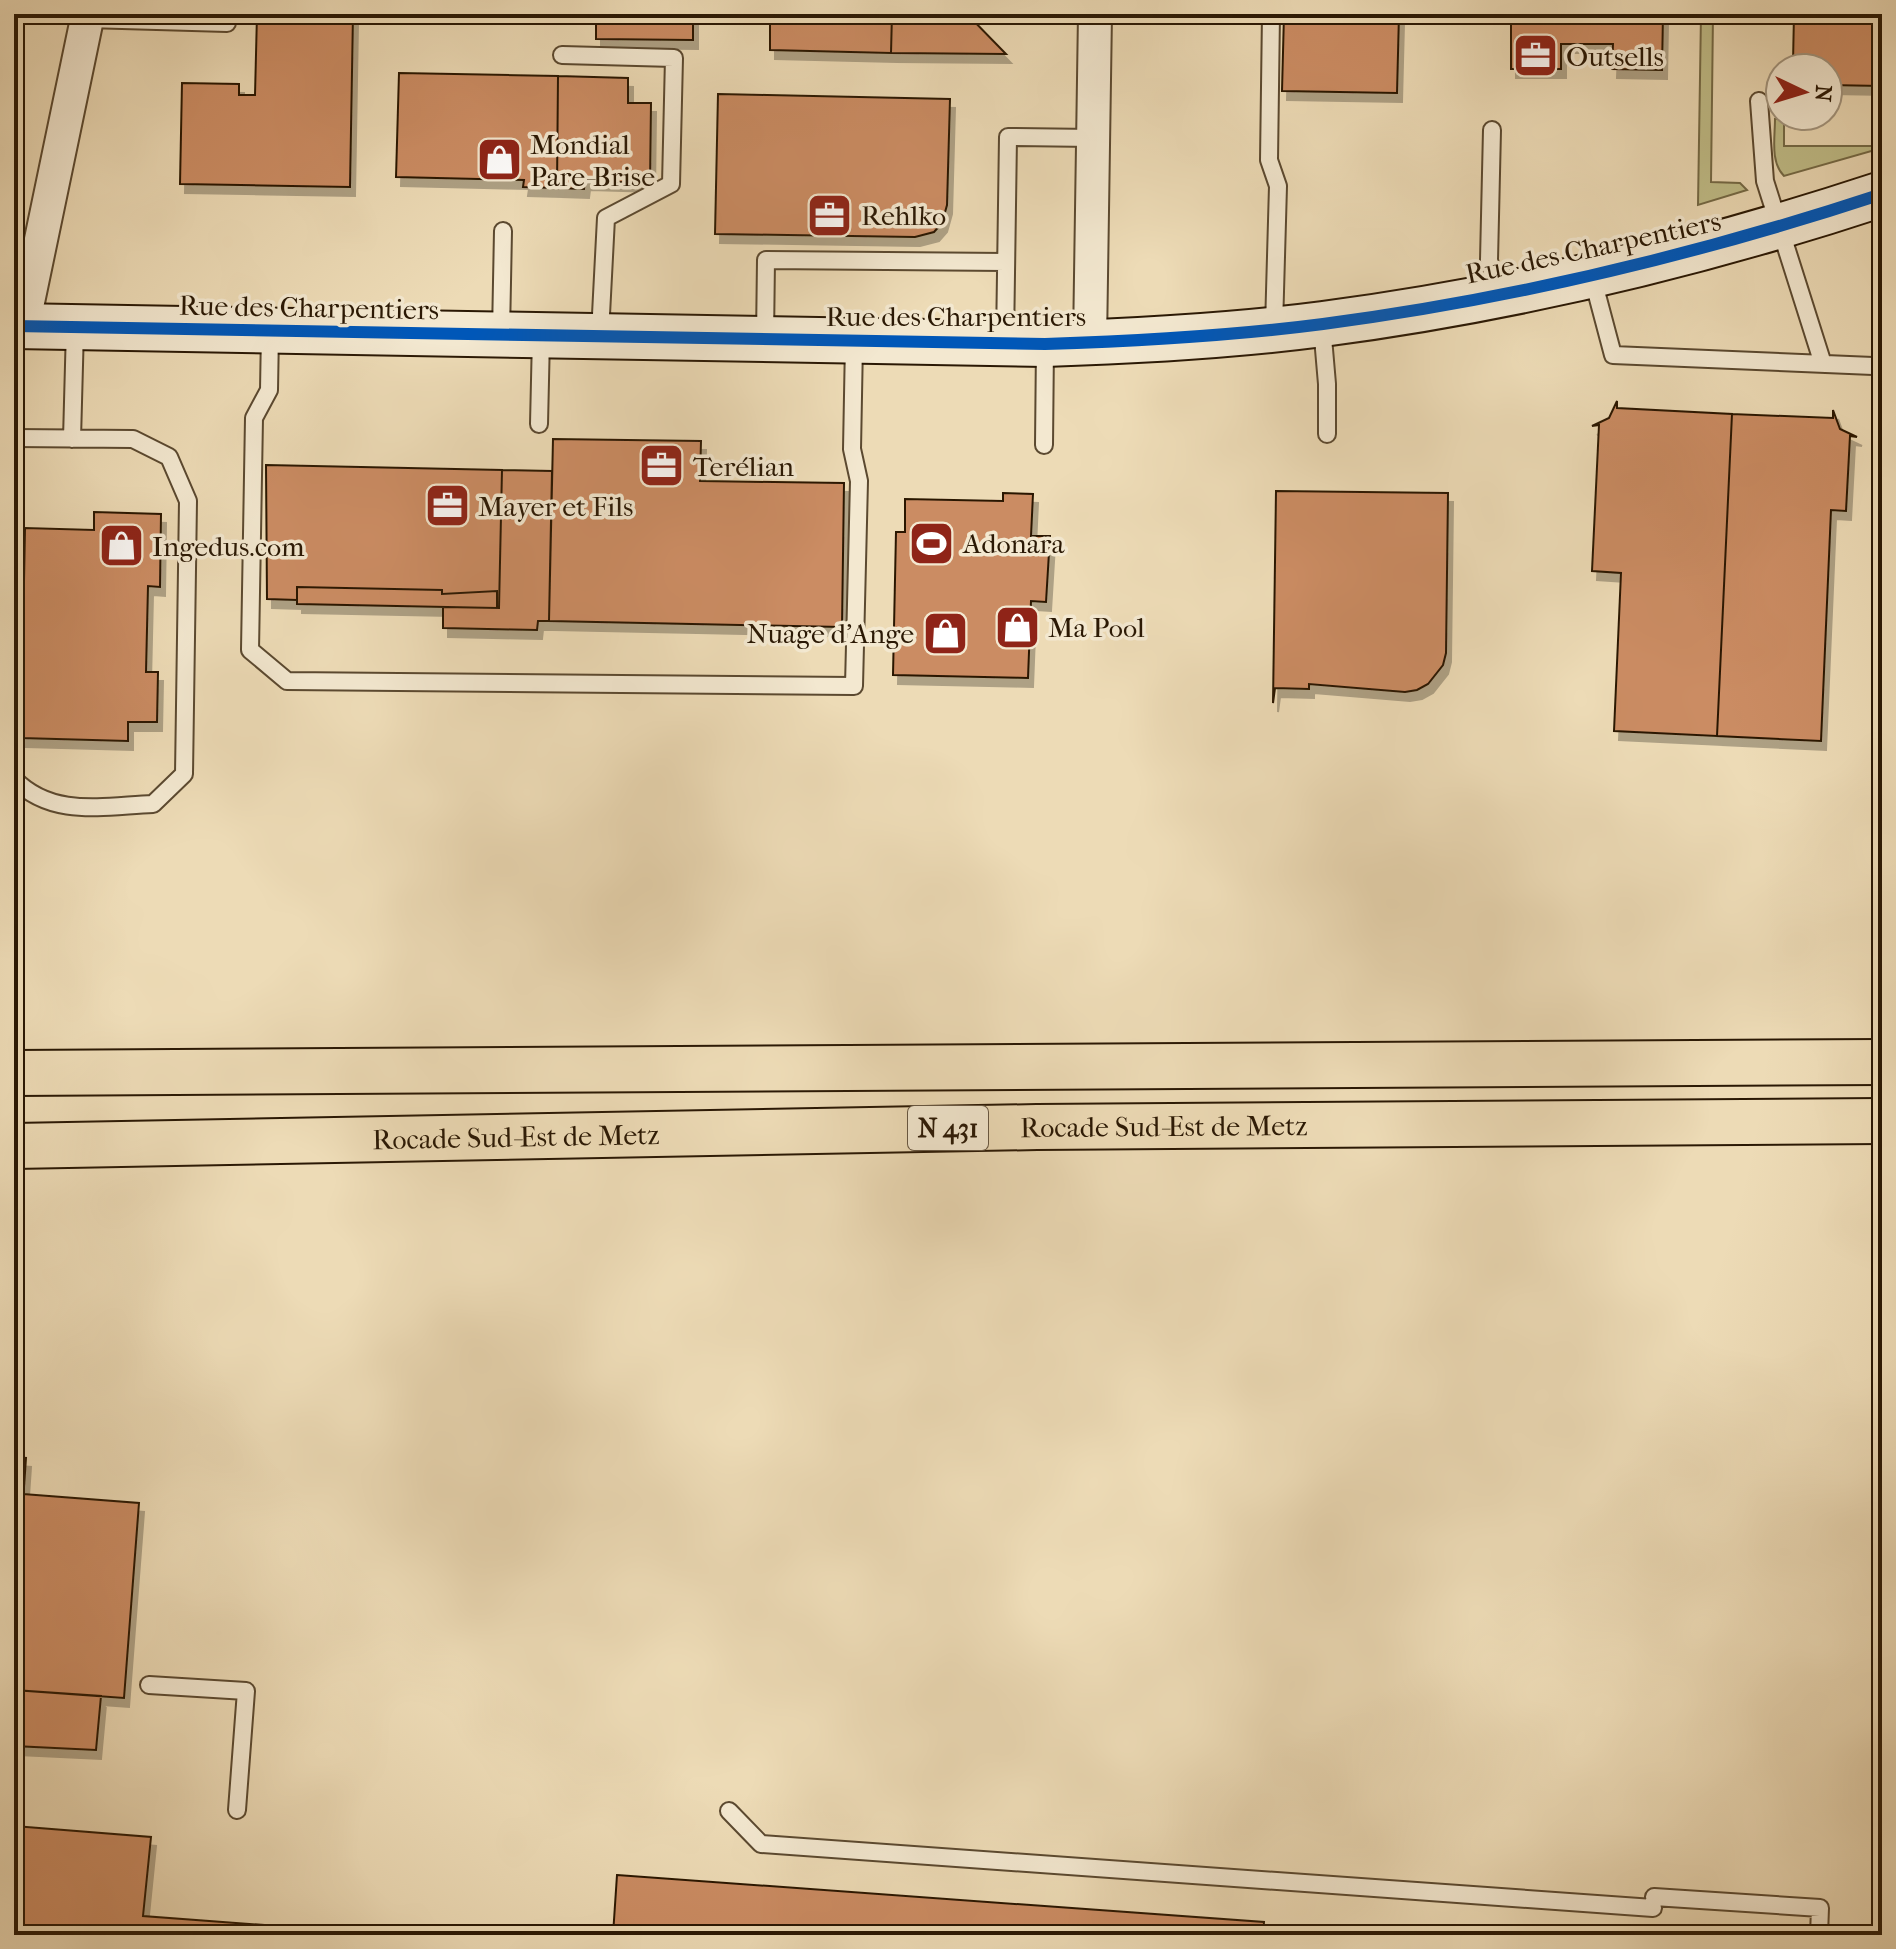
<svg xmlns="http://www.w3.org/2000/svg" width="1896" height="1949" viewBox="0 0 1896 1949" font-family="'IM FELL French Canon',serif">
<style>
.green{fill:#c0bd88;stroke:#756a46;stroke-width:2}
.building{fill:#cb8c63;stroke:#2a1804;stroke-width:2;filter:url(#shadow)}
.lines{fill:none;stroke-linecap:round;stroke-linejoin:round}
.lane-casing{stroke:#5b4930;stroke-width:20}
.street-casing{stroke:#5b4930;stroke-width:36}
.secondary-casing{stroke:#2a1804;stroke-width:48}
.highway-casing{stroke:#2a1804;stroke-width:48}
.lane{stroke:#f3e8d0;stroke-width:16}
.street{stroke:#f3e8d0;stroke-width:32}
.secondary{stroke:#f3e8d0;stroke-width:44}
.highway{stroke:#eddbb6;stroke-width:44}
.cycleway-casing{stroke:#f3e8d0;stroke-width:17}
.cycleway{stroke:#0057b8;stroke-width:12}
.labels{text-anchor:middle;stroke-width:7;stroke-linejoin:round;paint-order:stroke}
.shield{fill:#f3e8d0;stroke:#665641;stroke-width:2}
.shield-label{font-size:26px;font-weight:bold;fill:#2a1804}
.poi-label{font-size:28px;fill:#2a1804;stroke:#f3e8d0;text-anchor:start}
.street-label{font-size:28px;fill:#2a1804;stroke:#f3e8d0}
</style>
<defs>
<filter id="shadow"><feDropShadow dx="5" dy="9" stdDeviation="0" flood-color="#0004"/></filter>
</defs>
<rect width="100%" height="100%" fill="#eddbb6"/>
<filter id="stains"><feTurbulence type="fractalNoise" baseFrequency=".0025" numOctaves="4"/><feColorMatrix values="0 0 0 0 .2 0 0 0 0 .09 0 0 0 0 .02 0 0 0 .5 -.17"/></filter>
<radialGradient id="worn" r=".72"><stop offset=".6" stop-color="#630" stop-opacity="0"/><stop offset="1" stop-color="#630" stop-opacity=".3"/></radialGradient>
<path class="green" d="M1701,14H1713L1711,182L1740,183L1747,190L1698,205Z
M1784,118V146H1876V119H1882V148L1784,176C1770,162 1775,138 1775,119Z"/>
<path class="building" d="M257,14H353L350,187L180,184L182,83L239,84V95H255Z
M600,14H693V40L596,39V15Z
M770,14H892L891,53L770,50Z
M892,14H967L1006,54L891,53Z
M1284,14H1399L1397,93L1282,91Z
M1511,14H1663L1662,70L1612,69L1613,44H1561V69H1511Z
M1794,14H1882V86L1828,85V68H1786V63H1793Z
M399,73L558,76L557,188L523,187L524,180L396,177Z
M558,76L628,78V103H651L650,183L585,181L584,189L557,188Z
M718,94L950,99L947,205L942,223L934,232L915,237L715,234Z
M1617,401V408L1732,414L1717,736L1614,731L1621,573L1592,571L1599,425L1592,426L1609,418Z
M1833,410L1840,429L1857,437L1850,436L1846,511L1831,510L1821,741L1717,736L1732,414L1833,418Z
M553,439L701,441L700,481L844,483L842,627L549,621Z
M266,465L502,470L499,608H497V591L442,594V590L297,587V600L267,599Z
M502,470L552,471L549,621H538L537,630L443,628V607L499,608Z
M1276,491L1448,493L1446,653L1443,665L1428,684L1417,690L1405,692L1309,684V689L1275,688L1273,703Z
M1003,493L1033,494L1031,536H1050L1046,602L1031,601L1028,678L893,675L896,532H905V499L1003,501Z
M94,512L161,514L160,587L148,586L146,672H158L157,722H128V741L21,738L25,528L94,530Z
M297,587L442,590V594L497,591V608L297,604Z
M14,1457L26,1458L14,1632Z
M23,1494L139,1503L124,1698L14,1690V1632Z
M14,1690L101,1696L96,1750L14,1746Z
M14,1826L151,1837L143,1916L399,1935H14Z
M617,1875L1264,1922L1263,1935H613Z"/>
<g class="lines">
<defs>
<path id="lane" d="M1271,14L1269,160L1278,186L1274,327
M87,19L227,23
M562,55L674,58L671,184L606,218L600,334
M1759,101L1765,181L1823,364
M1492,130L1489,260L1497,293
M1592,276L1613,355L1873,366
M1322,326L1327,384V434
M270,332L269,390L254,418L250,650L287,681L854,686L859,481L852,449L854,343
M501,333L503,231
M765,337L766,260L1006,262
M1005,342L1008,137L1093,138
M539,424L541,337
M14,438L133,439L169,457L188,501L184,774L153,804C103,806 52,818 14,779
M72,439L75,328
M1044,445L1045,345
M149,1685L246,1691L237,1810
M729,1811L761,1844L1653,1908
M1654,1897L1820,1908L1819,1935"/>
<path id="street" d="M23,326L88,14
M1090,342L1095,14"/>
<path id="secondary" d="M14,326L1045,344C1138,341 1231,336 1323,324C1513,299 1700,254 1882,194"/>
<g id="highway">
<path d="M14,1073L1882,1062"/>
<path id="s1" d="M14,1146L1037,1127L1882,1121"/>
</g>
</defs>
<use href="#lane" class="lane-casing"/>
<use href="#street" class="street-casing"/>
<use href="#secondary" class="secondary-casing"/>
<use href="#highway" class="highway-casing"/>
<use href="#lane" class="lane"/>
<use href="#street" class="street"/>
<use href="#secondary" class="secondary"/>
<use href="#highway" class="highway"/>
<defs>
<path id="cycleway" d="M14,326L1045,344C1138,341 1231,336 1323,324C1513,299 1700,254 1882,194"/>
</defs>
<use href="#cycleway" class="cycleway-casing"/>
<use href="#cycleway" class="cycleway"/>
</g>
<defs>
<symbol id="office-square" viewBox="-11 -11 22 22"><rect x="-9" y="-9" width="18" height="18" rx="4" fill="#8f2418" stroke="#f3e8d0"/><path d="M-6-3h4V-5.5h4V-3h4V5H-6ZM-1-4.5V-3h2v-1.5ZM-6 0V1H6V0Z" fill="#fff"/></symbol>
<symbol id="shop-square" viewBox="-11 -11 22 22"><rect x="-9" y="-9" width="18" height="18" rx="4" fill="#8f2418" stroke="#f3e8d0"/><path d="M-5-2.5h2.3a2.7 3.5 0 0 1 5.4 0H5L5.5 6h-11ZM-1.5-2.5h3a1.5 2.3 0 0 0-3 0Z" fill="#fff"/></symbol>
<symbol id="stadium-square" viewBox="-11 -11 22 22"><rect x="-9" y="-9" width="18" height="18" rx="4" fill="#8f2418" stroke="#f3e8d0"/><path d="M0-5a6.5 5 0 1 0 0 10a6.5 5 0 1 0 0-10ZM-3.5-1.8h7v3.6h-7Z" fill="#fff"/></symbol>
</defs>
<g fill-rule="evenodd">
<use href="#office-square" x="1510" y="30" width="51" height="51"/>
<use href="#shop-square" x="474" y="134" width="51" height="51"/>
<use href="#office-square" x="804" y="190" width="51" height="51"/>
<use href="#office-square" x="636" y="440" width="51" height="51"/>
<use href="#office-square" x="422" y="480" width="51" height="51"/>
<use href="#stadium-square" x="906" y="518" width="51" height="51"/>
<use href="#shop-square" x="96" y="520" width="51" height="51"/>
<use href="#shop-square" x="992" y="602" width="51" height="51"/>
<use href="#shop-square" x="920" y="608" width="51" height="51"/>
</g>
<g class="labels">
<rect class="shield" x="908" y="1106" width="80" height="44" rx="6"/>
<g class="shield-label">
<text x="948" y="1137">N 431</text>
</g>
<g class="poi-label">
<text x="1566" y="66">Outsells</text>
<text x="530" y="154">Mondial<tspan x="530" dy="32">Pare-Brise</tspan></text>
<text x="861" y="225">Rehlko</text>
<text x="693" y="476">Terélian</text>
<text x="478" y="516">Mayer et Fils</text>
<text x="963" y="553">Adonara</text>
<text x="152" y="556">Ingedus.com</text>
<text x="1048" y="637">Ma Pool</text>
<text x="914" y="643" text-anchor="end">Nuage d'Ange</text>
</g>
<g class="street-label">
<text transform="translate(1593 247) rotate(-12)" y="10">Rue des Charpentiers</text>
<text transform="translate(309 307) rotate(1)" y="10">Rue des Charpentiers</text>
<text x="956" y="326">Rue des Charpentiers</text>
<text dy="10" stroke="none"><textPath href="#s1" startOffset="1150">Rocade Sud-Est de Metz</textPath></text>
<text dy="10" stroke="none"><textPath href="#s1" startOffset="502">Rocade Sud-Est de Metz</textPath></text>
</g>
</g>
<rect width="1896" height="1949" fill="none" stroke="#eddbb6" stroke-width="48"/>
<rect x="16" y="16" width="1864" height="1917" fill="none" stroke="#2a1804" stroke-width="4"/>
<rect x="24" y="24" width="1848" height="1901" fill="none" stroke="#2a1804" stroke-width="2"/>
<g transform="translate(1804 92) rotate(94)"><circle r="38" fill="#f3e8d0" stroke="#a3957e" stroke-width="2"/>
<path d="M0-6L14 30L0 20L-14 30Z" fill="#8f2418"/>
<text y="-12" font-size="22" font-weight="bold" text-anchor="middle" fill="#2a1804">N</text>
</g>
<rect width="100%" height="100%" filter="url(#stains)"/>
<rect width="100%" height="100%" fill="url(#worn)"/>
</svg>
